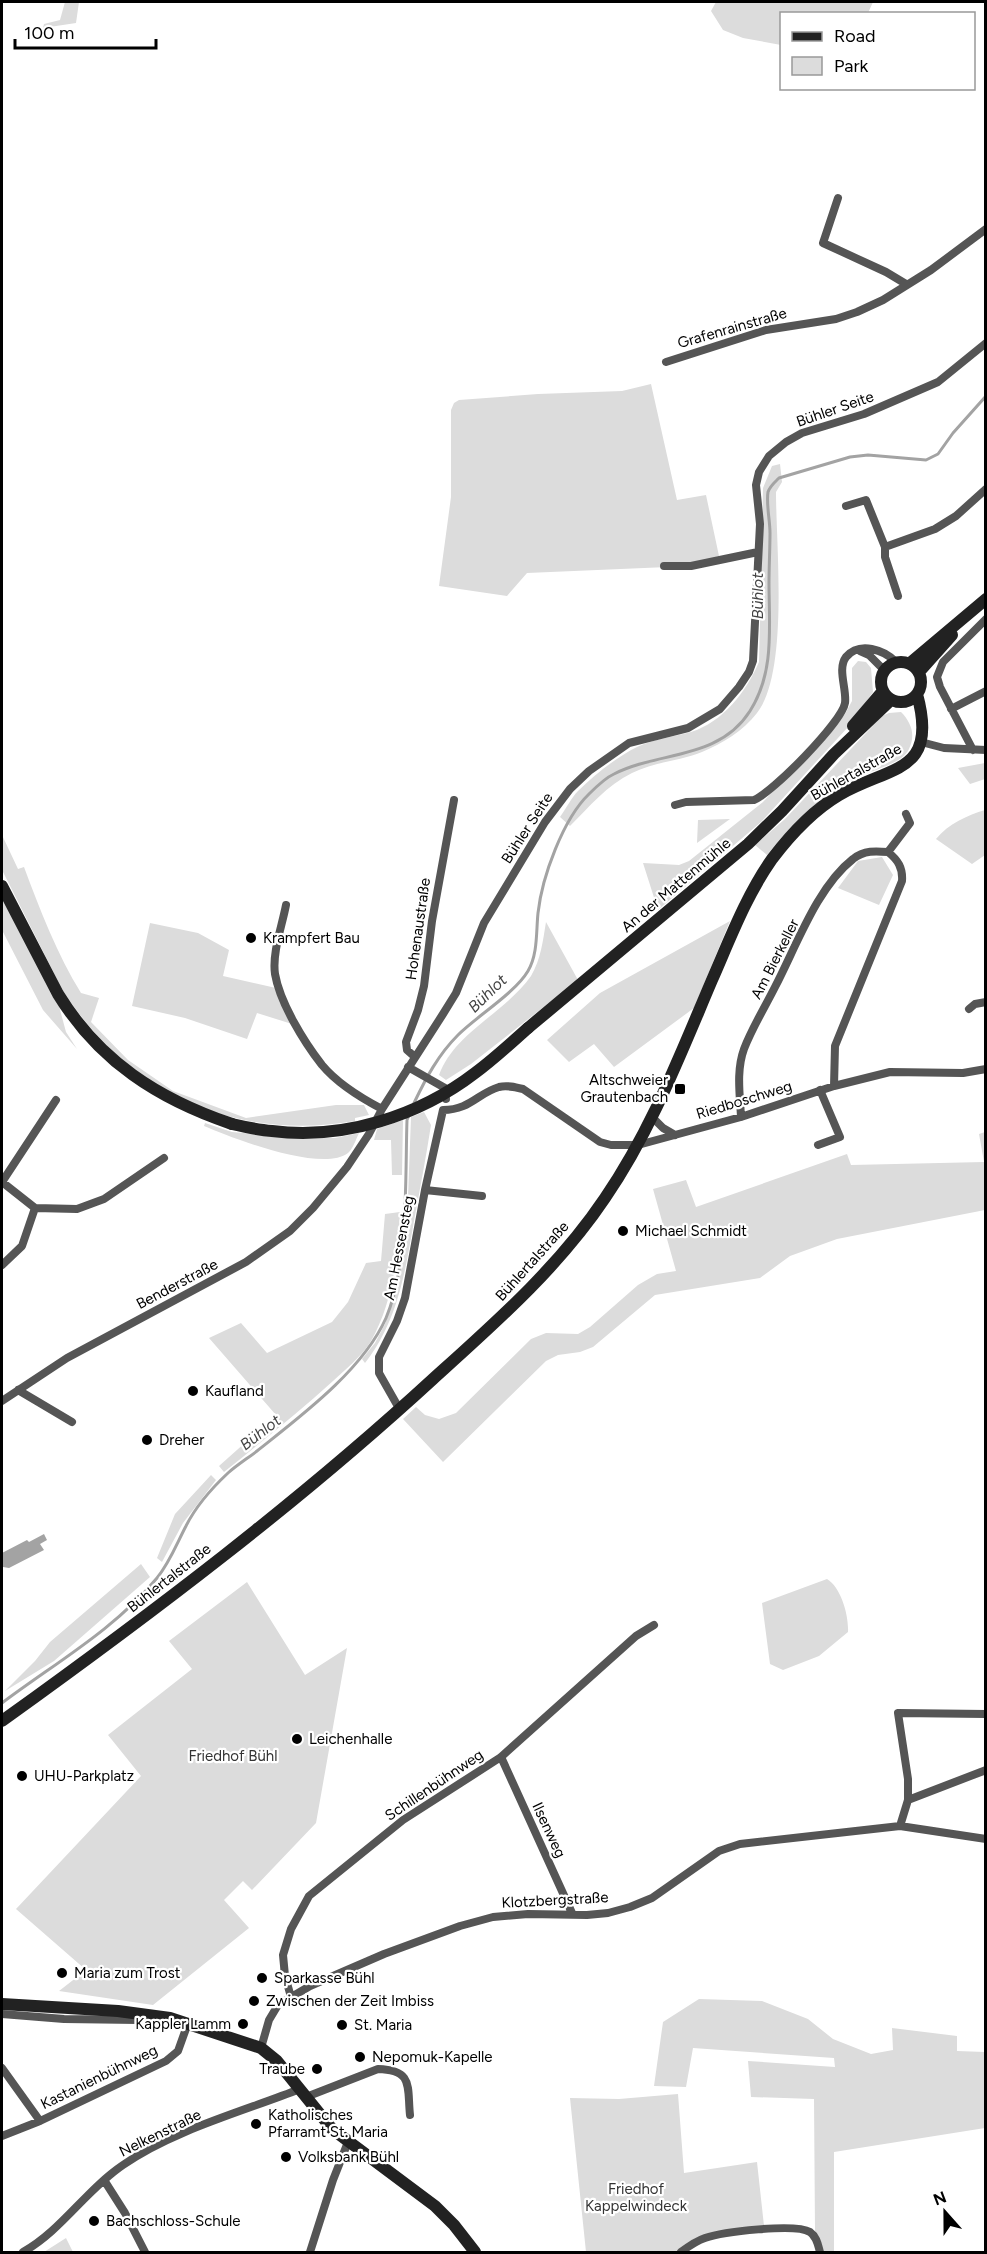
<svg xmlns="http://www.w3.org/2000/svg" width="987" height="2254" viewBox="0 0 987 2254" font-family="Figtree,sans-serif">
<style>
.green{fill:#dcdcdc}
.water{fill:#a3a3a3}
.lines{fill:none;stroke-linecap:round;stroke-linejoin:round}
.stream{stroke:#a3a3a3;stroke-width:3}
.street{stroke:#555;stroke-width:8}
.secondary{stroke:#222;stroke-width:12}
.secondary-bridge{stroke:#222;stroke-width:12}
.poi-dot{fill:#000;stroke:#fff;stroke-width:2}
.labels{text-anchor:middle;stroke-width:4.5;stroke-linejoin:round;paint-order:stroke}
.street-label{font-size:15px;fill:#000;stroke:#fff}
.poi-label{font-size:15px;fill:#000;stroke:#fff;text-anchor:start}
.park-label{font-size:15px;fill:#333;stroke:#fff}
.water-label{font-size:16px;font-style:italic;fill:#444;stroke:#fff}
</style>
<rect width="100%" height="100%" fill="#fff"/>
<path class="green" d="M65,2H79L76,23L43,28L44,24L60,20Z
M716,2H873L868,13L782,14L781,45L743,38L723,30L711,11Z
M651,384L677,500L706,495L719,556L691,566L527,573L507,596L439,586L451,497V410L454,403L459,400L538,394L622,391Z
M780,464L782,482L776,492C776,546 789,672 757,713C743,731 723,743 702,752C680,761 654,762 632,773C607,785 589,807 570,826L560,817C566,809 571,798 578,791C595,774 617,757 637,747C654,739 673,737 691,732C723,722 746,692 759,662L763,488L772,466Z
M858,661L866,662L871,668L873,692L849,726L761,822L658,910L643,863L679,865L689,861L763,802L845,714L852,701V668Z
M901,712C911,722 916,735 909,749C902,763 879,768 866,774C825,791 794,821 767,855L755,845L785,819L882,716L889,713Z
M985,763V779L970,784L958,768Z
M985,810V855L972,864L936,839C948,824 968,815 985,810Z
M730,819L697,843L698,820Z
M2,835L18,869L24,867C40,910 57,954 81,993L99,998L91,1022L128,1060L173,1091L246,1118L336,1105H364L369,1115L355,1118V1121C234,1142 127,1092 62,989L2,870Z
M882,857L893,875L879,905L838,888L858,861Z
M2,894L59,1006L66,1032L77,1049L43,1010L2,930Z
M730,921L694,1008L614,1067L594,1044L569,1062L547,1040L600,993Z
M546,922L578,980L471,1064L446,1080L439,1075C455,1032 505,1013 531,976C541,959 543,940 546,922Z
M150,923L198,933L229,950L223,976L276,988L292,1024L257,1013L247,1039L185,1018L132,1006Z
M424,1112L431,1125C426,1157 420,1189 414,1221C405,1272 398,1321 365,1363L362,1359L375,1343L385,1324L398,1284L407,1224L411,1117Z
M403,1120L402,1175H392L391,1140H374L377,1129Z
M205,1123L232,1132L308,1138H335L359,1133C356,1139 353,1149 348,1153C322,1173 232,1138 204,1126Z
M985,1132V1210L837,1239L790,1256L760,1278L655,1295L593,1347L580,1352L558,1355L546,1361L443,1462L403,1419L416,1407L425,1415L439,1419L456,1413L531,1339L546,1333L578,1334L590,1327L638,1285L657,1274L676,1271L653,1189L686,1180L696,1207L847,1154L851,1165L984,1162L979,1134Z
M400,1212C398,1256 393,1302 371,1341C362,1356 346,1369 333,1381C298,1413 261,1442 224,1472L219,1466L276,1415L209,1338L241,1323L267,1353L332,1322L348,1302L366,1263L381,1261L385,1214Z
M211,1475L216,1480L183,1523L162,1562L157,1558L175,1514Z
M141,1564L150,1577L54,1661L5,1691L35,1661L50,1642Z
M827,1579C841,1587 849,1616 848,1632L819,1656L783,1670L770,1664L762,1603Z
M247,1582L305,1675L347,1648L316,1823L252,1890L243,1881L224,1900L249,1928L153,2005L59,1991L86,1970L16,1909L141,1776L108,1735L192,1669L169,1641Z
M699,1999L762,2001L808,2019L833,2039L871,2054L893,2050L892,2028L957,2036V2051L985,2052V2128L834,2152V2252H823L815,2231L814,2099L751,2097L748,2061L835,2067L834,2058L693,2048L686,2087L654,2086L663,2022Z
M678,2094L684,2173L757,2162L764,2226C735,2230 697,2229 676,2252H586L570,2098L619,2099Z
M66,2238L73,2252H44Z"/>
<path class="water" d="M44,1534L47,1540L40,1544L44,1550L9,1568L3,1567L2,1553L27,1540L29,1542Z"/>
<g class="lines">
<path class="stream" d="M414,1103C426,1078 438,1055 458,1035C477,1016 515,993 528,971C538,954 536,932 538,913C542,877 563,819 589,794C596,787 605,778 614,774C659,751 719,760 750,711C775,672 769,626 769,583C769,566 770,549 770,533C770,520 766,504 768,492C770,486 775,482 779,478L850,457L868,455L926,460L938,454L953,433L986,396
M2,1703C55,1663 114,1630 157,1578C170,1562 177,1543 186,1526C196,1506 212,1488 228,1473C237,1465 248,1458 257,1451C301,1416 363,1370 386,1318C409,1264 405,1178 407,1120L409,1115"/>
<path class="street" d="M838,198L823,243L886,272L906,284
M666,362L766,330L836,319L857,312L883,300L931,270L986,229
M846,506L866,500L885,547
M664,566H691L758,552
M898,596L885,557V547L935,529L956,516L986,489
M860,651L869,655L884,670
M951,709L986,691
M921,742L944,748L986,750
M973,750L940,687L937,677L943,662L986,619
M675,805L686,802L754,800C772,793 842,722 845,703C847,689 837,669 846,657C860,641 884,650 896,662
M888,852L910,823L906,814
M286,905C282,926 272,953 275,974C280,1003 304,1042 322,1065C337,1083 361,1098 382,1109
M969,1009L975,1004L986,1002
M415,1057L407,1050L406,1042L418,1010L424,986L432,921L454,800
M408,1067L445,1088L446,1099
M56,1100L2,1182L35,1208L77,1209L104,1199L164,1158
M741,1117C740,1095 736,1071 744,1049C752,1028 765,1007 775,987C796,947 817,887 853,859C864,850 876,851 888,852C898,860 903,868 902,881L835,1046L834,1086
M653,1118L663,1128L675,1135
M818,1145L840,1137L820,1090
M425,1190L482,1196
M2,1265L22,1246L35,1208
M18,1390L72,1422
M2,1401L67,1358L246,1262L290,1231L313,1208L347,1167L369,1134L382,1109L443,1014L456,993L484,923L545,822L570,789L589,771L629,743L688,728L720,709L739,687L749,672L753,661L760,524L756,485L759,472L769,456L786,442L802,433L864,414L938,382L986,343
M400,1410L379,1373V1357L397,1321L405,1298L425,1190L443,1110C470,1110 478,1093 499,1087C507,1085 515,1087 523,1089L600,1142L611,1145H638L741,1117L834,1086L890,1072L963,1073L986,1069
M501,1757L572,1913
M908,1800L986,1770
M900,1826L908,1800V1779L898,1713L986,1714
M291,1997L285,1976L283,1955L291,1929L309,1896L403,1820L501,1757L636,1636L654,1625
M2,2014L64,2019L138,2020L147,2016
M261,2048L269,2020L278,2005L310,1986L384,1954L460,1926L493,1917L528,1914L587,1915L608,1913L630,1907L652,1898L719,1851L740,1844L900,1826L986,1839
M2,2068L40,2121
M306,2097L378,2069C414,2070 407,2087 410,2115
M2,2136L40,2121L166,2061L178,2051L188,2023
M104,2180L125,2213L145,2252
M23,2252C61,2231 86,2190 123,2165C171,2131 244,2111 300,2089
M310,2252L333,2180L348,2142
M681,2252C689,2246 696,2241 705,2238C722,2232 795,2223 810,2232C817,2237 818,2245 820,2252"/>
<path class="secondary" d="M881 682a20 20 0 1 1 40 0a20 20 0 1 1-40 0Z
M910,663L986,599
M919,672L952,635
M853,726L883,691
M2,886L58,994C99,1061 158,1099 232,1124
M528,1028L748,844L782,811L834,754L891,700
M2,1721C151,1614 298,1503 433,1379C495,1323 558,1268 605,1198C651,1131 680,1055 712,980C730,939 746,896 772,859C791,834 812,811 839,795C891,765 939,774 917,694
M2,2004L118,2011L170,2018L261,2048L277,2061L332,2129L435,2206L454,2225L475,2252"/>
<path class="secondary-bridge" d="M232,1124C245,1127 259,1130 272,1131C344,1140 419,1116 475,1073C494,1059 511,1043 528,1028"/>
</g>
<g class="poi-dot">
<circle cx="251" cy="938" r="6"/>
<rect x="674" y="1083" width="12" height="12" rx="3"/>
<circle cx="623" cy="1231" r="6"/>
<circle cx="193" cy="1391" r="6"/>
<circle cx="147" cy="1440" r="6"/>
<circle cx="297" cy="1739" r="6"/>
<circle cx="22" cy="1776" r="6"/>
<circle cx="62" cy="1973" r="6"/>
<circle cx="262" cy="1978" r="6"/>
<circle cx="254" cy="2001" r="6"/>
<circle cx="243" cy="2024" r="6"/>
<circle cx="342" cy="2025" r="6"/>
<circle cx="360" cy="2057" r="6"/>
<circle cx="317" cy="2069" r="6"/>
<circle cx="256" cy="2124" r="6"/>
<circle cx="286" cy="2157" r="6"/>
<circle cx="94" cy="2221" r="6"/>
</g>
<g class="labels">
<g class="street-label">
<text transform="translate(732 328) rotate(-16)" y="5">Grafenrainstraße</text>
<text transform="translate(835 409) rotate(-19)" y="5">Bühler Seite</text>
<text transform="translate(856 772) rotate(-29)" y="5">Bühlertalstraße</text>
<text transform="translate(527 828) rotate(-57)" y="5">Bühler Seite</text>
<text transform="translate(676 885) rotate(-40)" y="5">An der Mattenmühle</text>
<text transform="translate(418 929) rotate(-82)" y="5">Hohenaustraße</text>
<text transform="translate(775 959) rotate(-63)" y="5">Am Bierkeller</text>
<text transform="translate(744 1100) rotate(-17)" y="5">Riedboschweg</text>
<text transform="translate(399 1248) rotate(-79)" y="5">Am Hessensteg</text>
<text transform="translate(532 1261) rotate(-48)" y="5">Bühlertalstraße</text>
<text transform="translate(177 1284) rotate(-28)" y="5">Benderstraße</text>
<text transform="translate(169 1578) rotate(-38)" y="5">Bühlertalstraße</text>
<text transform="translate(434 1785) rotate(-34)" y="5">Schillenbühnweg</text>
<text transform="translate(549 1830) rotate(65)" y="5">Ilsenweg</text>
<text transform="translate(555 1900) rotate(-3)" y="5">Klotzbergstraße</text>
<text transform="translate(99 2077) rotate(-26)" y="5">Kastanienbühnweg</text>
<text transform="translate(160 2133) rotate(-26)" y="5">Nelkenstraße</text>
</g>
<g class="poi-label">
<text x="263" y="943">Krampfert Bau</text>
<text x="668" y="1085" text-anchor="end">Altschweier<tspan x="668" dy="17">Grautenbach</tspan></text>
<text x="635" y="1236">Michael Schmidt</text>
<text x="205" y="1396">Kaufland</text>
<text x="159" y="1445">Dreher</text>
<text x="309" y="1744">Leichenhalle</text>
<text x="34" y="1781">UHU-Parkplatz</text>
<text x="74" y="1978">Maria zum Trost</text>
<text x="274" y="1983">Sparkasse Bühl</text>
<text x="266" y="2006">Zwischen der Zeit Imbiss</text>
<text x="231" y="2029" text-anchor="end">Kappler Lamm</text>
<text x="354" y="2030">St. Maria</text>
<text x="372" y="2062">Nepomuk-Kapelle</text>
<text x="305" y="2074" text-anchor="end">Traube</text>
<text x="268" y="2120">Katholisches<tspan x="268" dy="17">Pfarramt St. Maria</tspan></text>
<text x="298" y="2162">Volksbank Bühl</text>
<text x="106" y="2226">Bachschloss-Schule</text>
</g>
<g class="park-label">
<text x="233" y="1761">Friedhof Bühl</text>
<text x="636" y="2194">Friedhof<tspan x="636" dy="17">Kappelwindeck</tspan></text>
</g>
<g class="water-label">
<text transform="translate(757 596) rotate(-90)" y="6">Bühlot</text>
<text transform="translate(487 993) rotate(-44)" y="6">Bühlot</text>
<text transform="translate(260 1432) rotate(-38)" y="6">Bühlot</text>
</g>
</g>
<rect width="987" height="2254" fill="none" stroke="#000000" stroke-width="6"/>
<rect x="780" y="12" width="195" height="78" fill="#ffffff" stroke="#999999" stroke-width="1.5"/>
<rect x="792" y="32" width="30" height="9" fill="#222222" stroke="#999999" stroke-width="1.5"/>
<text x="834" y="42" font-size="18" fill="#000000">Road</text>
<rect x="792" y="57" width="30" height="18" fill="#dcdcdc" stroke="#999999" stroke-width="1.5"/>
<text x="834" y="72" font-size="18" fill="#000000">Park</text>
<g transform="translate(945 2212) rotate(339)" stroke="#ffffff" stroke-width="4.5" paint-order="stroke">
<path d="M0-4.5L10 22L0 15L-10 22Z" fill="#000000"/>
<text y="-9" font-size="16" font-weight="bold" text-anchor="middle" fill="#000000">N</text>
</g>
<path d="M15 39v9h141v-9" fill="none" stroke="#000000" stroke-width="3"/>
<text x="24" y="39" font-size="18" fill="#000000" stroke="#ffffff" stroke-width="4.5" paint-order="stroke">100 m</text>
</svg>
